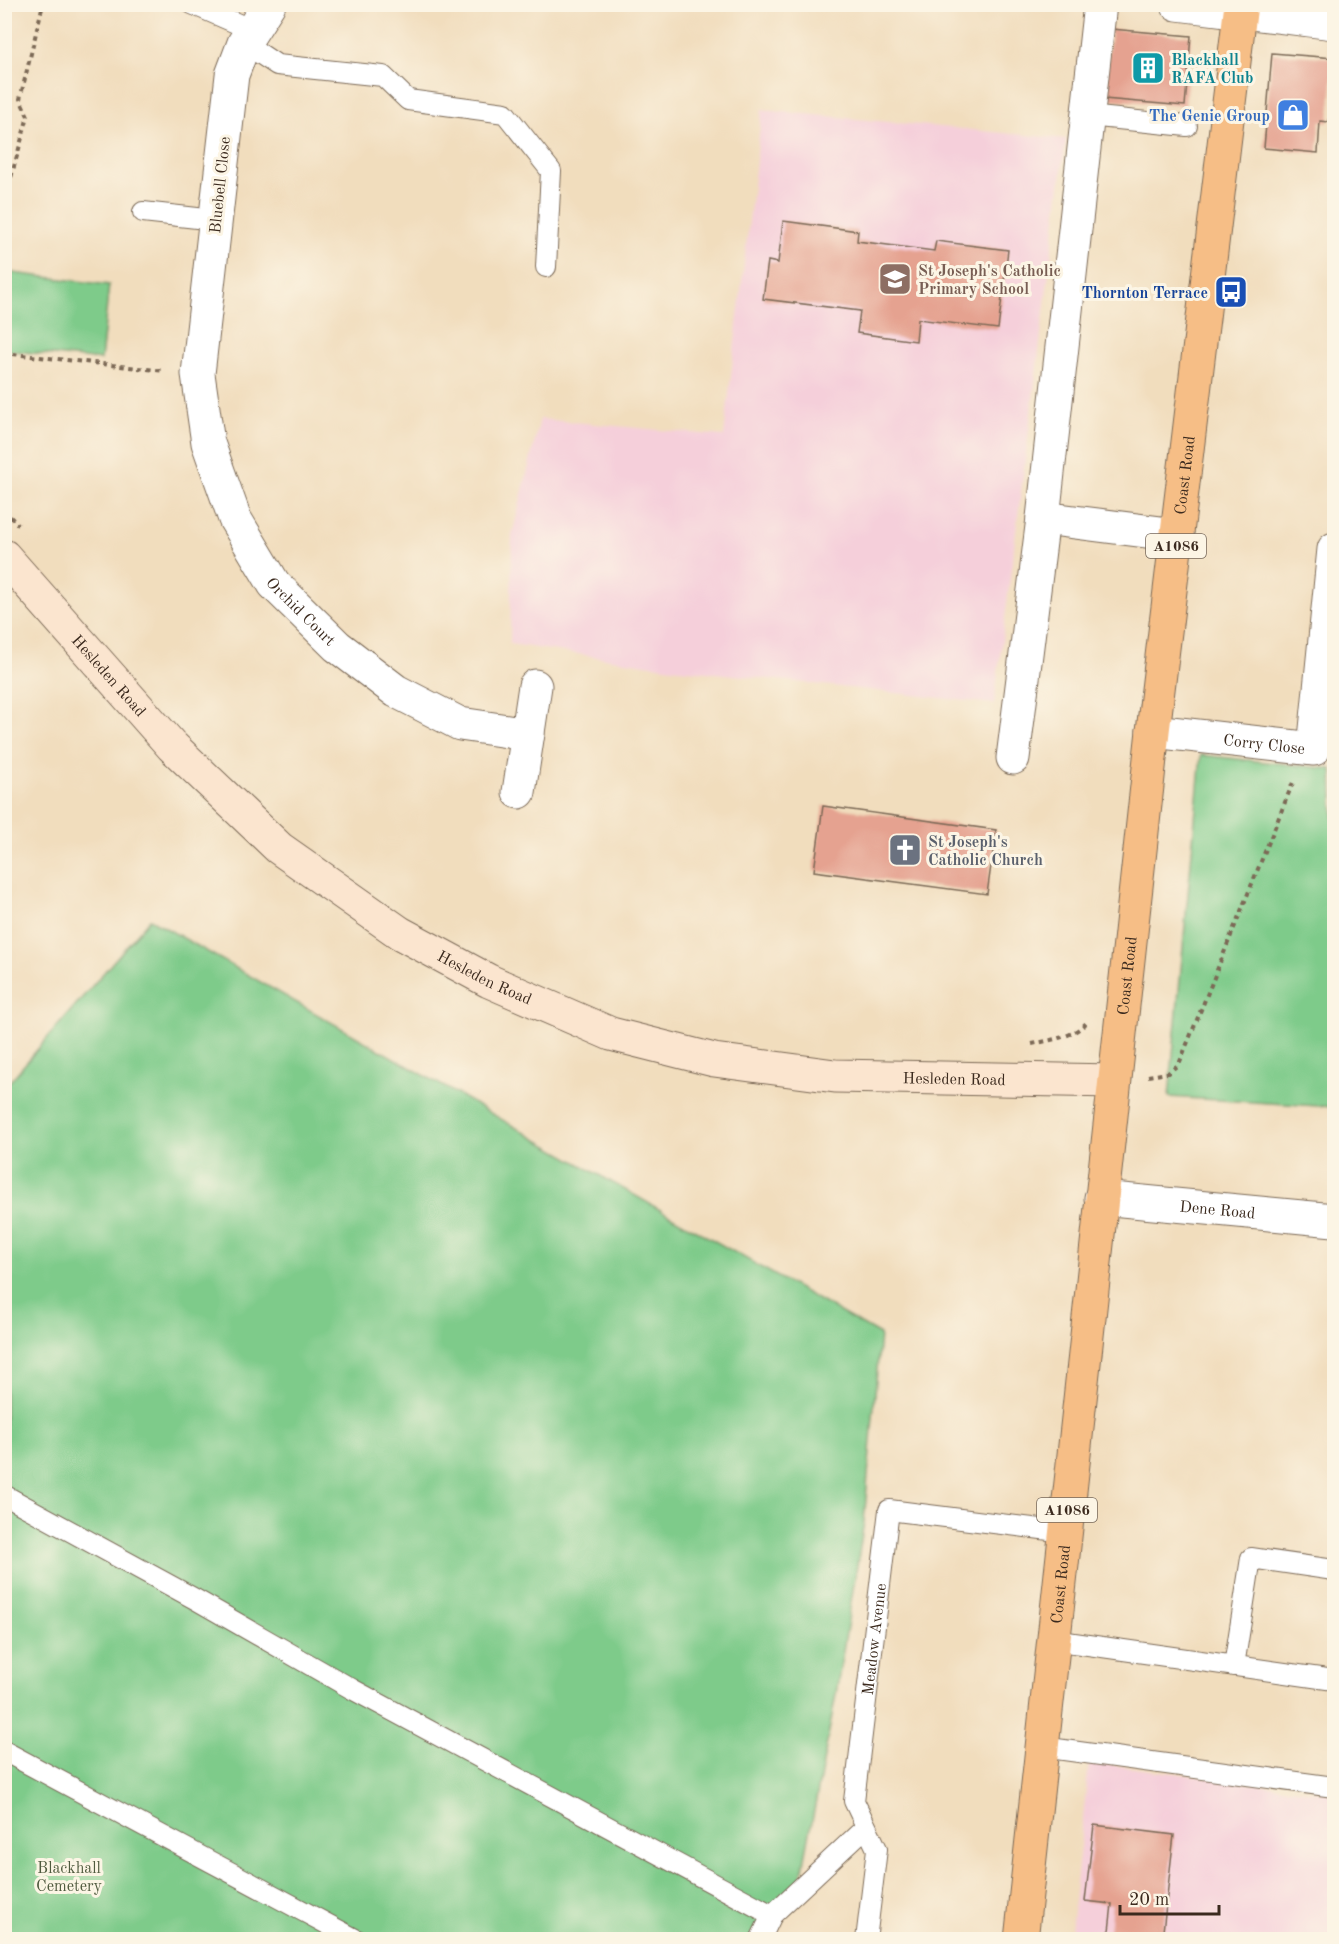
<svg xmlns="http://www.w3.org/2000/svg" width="1339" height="1944" viewBox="0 0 1339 1944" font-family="'Old Standard TT',serif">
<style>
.built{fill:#f5cfda}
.green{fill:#7ecb8a;stroke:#5c7a54;stroke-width:1.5}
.building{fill:#e5a290}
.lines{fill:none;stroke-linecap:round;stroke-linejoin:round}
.lane-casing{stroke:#7b6956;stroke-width:22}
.street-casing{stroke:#7b6956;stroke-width:35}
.secondary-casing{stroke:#7b6956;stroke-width:35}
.primary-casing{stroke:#7b6956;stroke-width:35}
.path{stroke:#7b6956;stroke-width:4;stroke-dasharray:4.5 4.5;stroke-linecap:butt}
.lane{stroke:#fff;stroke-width:20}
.street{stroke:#fff;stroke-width:33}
.secondary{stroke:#fbe5cf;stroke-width:33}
.primary{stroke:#f6be86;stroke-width:33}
.labels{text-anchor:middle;stroke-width:6;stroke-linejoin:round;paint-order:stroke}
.shield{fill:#fcf5e5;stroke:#75675a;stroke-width:1.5}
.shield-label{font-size:15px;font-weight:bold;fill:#3b2a1e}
.culture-label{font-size:16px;font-weight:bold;fill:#0d838f;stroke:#fcf5e5;text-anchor:start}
.shop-label{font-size:16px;font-weight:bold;fill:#366cbe;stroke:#fcf5e5;text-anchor:end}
.street-label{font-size:16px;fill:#3b2a1e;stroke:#fcf5e5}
.education-label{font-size:16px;font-weight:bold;fill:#785e54;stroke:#fcf5e5;text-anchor:start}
.transit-label{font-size:16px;font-weight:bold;fill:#164399;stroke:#fcf5e5;text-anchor:end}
.worship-label{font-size:16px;font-weight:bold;fill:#5b616d;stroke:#fcf5e5;text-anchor:start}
.park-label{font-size:16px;fill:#4f5a3e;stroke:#fcf5e5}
</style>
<rect width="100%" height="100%" fill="#fcf5e5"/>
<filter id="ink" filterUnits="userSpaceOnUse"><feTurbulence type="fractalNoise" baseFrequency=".0167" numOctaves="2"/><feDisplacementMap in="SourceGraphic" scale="12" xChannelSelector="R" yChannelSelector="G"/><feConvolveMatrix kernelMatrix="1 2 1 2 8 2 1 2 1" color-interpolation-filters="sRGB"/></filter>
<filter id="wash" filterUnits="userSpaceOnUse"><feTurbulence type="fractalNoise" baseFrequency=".008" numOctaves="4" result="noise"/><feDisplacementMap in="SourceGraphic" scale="24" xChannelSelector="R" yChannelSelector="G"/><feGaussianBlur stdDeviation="1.35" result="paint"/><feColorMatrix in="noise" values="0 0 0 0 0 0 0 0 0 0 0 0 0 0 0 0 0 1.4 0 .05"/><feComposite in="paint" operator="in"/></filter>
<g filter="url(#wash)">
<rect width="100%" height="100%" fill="#f1ddbd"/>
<path class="built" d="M762,110L1066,139L994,704L679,669L510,644L512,536L540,419L724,436Z
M1089,1762L1334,1794V1939L1070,1940Z"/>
<path class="green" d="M5,272L109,285L101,360L5,350Z
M1201,755L1332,769L1334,830V1107L1169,1097Z
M150,919L880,1335L864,1522L835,1700L802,1874L770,1939L5,1940V1087Z"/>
<g id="blocks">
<path class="building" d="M1111,29L1191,36L1185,106L1104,99Z
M1272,53L1334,58L1329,122L1320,121L1318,153L1264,148Z
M783,221L858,231L857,241L934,251L936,241L1008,250L998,329L918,319L916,341L857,333L860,311L763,299L768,261L778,263Z
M823,806L996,830L987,894L814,871Z
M1094,1825L1174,1835L1162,1940H1108L1112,1904L1085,1901Z"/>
</g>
</g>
<g filter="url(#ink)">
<use href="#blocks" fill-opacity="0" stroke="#7b6956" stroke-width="1.5"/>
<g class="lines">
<defs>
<g id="lane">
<path d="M192,4L252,30"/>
<path d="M244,43L277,65L383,76L408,100L505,113L551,171L546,267"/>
<path d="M1088,116L1187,126"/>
<path d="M143,212L215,220"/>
<path d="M4,1495L195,1599L352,1689L772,1915"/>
<path d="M1053,1640L1334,1680"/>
<path d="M1234,1666L1251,1558L1334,1570"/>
<path d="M1042,1747L1334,1787"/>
<path d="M4,1751L357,1940"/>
<path d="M760,1940L772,1915L866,1827"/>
<path id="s1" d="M866,1940L877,1849L854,1801L889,1510L1065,1532"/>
</g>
<g id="street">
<path id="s2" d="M269,4L244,43L232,75L198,374L208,443L235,519L274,584L337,646L396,691L460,724L528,734"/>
<path d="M1177,4L1334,23"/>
<path d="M1043,518L1177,535"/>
<path id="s3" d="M1153,731L1314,749L1334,549"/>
<path d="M1013,758L1043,518L1100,4"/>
<path d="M519,792L535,686"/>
<path id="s4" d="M1101,1198L1334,1220"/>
</g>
<g id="secondary">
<path id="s5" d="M4,556L172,746L279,848L400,933L489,981L611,1034L714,1060L835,1076L1114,1081"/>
</g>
<g id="primary">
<path id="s6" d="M1021,1940L1153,731L1241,4"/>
</g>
</defs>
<use href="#lane" class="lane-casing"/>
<use href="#street" class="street-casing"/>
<use href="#secondary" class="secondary-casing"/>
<use href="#primary" class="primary-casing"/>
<path class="path" d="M4,203L28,116L20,99L43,4
M4,353L164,371
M4,510L18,525
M1032,1044C1051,1040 1074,1037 1087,1022
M1148,1076L1168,1073L1179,1064L1294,780"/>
<use href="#lane" class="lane"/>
<use href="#street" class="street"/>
<use href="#secondary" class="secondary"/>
<use href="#primary" class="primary"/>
</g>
</g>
<defs>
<symbol id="building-square" viewBox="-11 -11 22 22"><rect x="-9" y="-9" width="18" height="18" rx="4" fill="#0f9aa8" stroke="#fcf5e5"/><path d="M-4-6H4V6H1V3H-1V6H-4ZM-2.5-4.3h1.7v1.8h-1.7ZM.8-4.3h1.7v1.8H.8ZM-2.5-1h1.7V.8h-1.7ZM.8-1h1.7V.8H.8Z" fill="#fff"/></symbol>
<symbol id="shop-square" viewBox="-11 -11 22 22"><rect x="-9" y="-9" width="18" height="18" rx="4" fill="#3f7fe0" stroke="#fcf5e5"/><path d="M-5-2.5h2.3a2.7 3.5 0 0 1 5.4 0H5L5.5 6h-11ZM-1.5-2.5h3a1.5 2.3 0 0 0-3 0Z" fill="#fff"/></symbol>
<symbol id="school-square" viewBox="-11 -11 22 22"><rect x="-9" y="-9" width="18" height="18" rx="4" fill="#8d6e63" stroke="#fcf5e5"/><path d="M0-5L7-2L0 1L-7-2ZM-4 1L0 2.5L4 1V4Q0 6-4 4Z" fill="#fff"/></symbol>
<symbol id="bus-square" viewBox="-11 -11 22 22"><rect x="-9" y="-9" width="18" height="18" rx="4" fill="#1a4fb4" stroke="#fcf5e5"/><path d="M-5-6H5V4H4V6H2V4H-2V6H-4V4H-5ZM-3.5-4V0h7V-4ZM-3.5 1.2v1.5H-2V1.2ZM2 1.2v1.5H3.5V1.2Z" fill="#fff"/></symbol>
<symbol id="church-square" viewBox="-11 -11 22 22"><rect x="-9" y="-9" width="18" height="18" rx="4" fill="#6b7280" stroke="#fcf5e5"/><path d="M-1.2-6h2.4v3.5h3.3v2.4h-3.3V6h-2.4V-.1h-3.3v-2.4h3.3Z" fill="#fff"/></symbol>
</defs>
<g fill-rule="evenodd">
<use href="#building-square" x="1129" y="49" width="38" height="38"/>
<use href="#shop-square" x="1274" y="96" width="38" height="38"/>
<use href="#school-square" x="876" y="260" width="38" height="38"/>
<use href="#bus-square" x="1212" y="273" width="38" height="38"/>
<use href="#church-square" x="886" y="831" width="38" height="38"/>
</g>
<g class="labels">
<g class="shield">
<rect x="1146" y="534" width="60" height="24" rx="4.5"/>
<rect x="1037" y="1498" width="60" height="24" rx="4.5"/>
</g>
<g class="shield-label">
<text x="1176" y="551">A1086</text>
<text x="1067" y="1515">A1086</text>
</g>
<g class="culture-label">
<text x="1171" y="65">Blackhall<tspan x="1171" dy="18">RAFA Club</tspan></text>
</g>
<g class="shop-label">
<text x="1270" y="121">The Genie Group</text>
</g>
<g class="street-label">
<text transform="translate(219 185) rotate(-84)" y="6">Bluebell Close</text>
<text dy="6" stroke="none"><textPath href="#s6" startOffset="1474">Coast Road</textPath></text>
<text dy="6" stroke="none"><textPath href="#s2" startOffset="646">Orchid Court</textPath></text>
<text dy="6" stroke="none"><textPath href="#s5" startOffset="159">Hesleden Road</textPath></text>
<text dy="6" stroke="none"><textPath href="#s3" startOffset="112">Corry Close</textPath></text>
<text dy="6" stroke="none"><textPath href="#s6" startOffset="970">Coast Road</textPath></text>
<text dy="6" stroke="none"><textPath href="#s5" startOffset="645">Hesleden Road</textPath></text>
<text dy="6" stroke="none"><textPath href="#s5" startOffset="1131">Hesleden Road</textPath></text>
<text dy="6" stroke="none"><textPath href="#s4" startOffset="117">Dene Road</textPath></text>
<text dy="6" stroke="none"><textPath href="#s6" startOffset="358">Coast Road</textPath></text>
<text dy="6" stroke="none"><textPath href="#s1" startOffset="308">Meadow Avenue</textPath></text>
</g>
<g class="education-label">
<text x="918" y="276">St Joseph's Catholic<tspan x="918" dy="18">Primary School</tspan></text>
</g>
<g class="transit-label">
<text x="1208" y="298">Thornton Terrace</text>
</g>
<g class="worship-label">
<text x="928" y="847">St Joseph's<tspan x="928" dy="18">Catholic Church</tspan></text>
</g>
<g class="park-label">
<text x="69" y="1873">Blackhall<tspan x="69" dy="18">Cemetery</tspan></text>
</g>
</g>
<rect width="1339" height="1944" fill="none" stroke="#fcf5e5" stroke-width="24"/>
<path d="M1120 1905v9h99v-9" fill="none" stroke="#3b2a1e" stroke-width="3"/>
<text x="1129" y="1905" font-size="18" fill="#3b2a1e" stroke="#fcf5e5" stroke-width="4.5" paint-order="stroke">20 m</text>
</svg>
